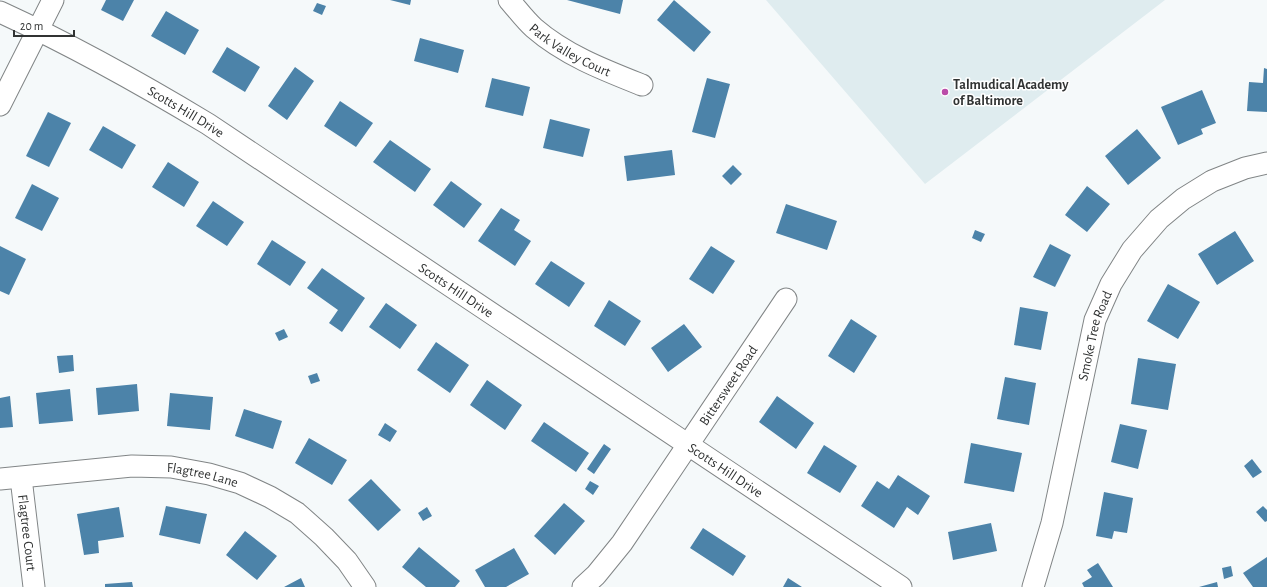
<svg xmlns="http://www.w3.org/2000/svg" width="1267" height="587" viewBox="0 0 1267 587" font-family="'Alegreya Sans',sans-serif">
<style>
.built{fill:#dfecef}
.building{fill:#4c83a9}
.lines{fill:none;stroke-linecap:round;stroke-linejoin:round}
.street-casing{stroke:#818586;stroke-width:23}
.street{stroke:#fff;stroke-width:21}
.poi-dot{fill:#bb4ca9;stroke:#fff;stroke-width:1.5}
.labels{text-anchor:middle;stroke-width:3;stroke-linejoin:round;paint-order:stroke}
.street-label{font-size:14px;fill:#313333;stroke:#fff}
.poi-label{font-size:14px;font-weight:bold;fill:#313333;stroke:#fff;text-anchor:start}
</style>
<rect width="100%" height="100%" fill="#f5f9fa"/>
<path class="built" d="M766,0H1165L925,184Z"/>
<path class="building" d="M106,0H134L123,21L101,10Z
M390,0H411L410,5Z
M567,0H623L620,14Z
M674,0L711,32L694,52L657,20Z
M317,3L326,6L322,15L313,11Z
M166,11L199,30L185,55L151,36Z
M420,38L464,50L458,73L414,61Z
M227,47L260,67L245,92L212,72Z
M295,67L314,81L287,120L268,106Z
M1264,68L1267,69V112L1247,111L1249,82L1263,83Z
M492,78L530,87L523,116L485,107Z
M707,78L730,84L715,138L692,132Z
M1202,90L1216,123L1201,129L1203,134L1178,145L1161,107Z
M340,101L373,123L356,147L324,126Z
M48,112L71,123L49,167L26,156Z
M550,119L590,129L583,157L543,148Z
M103,126L136,145L122,169L89,150Z
M1137,129L1161,158L1128,185L1105,156Z
M390,140L431,169L415,192L373,162Z
M672,150L675,175L627,181L624,156Z
M168,162L199,182L184,207L152,187Z
M733,165L742,174L731,185L722,176Z
M451,181L482,204L464,228L433,205Z
M32,184L59,198L42,231L15,218Z
M1087,186L1110,204L1087,232L1065,215Z
M213,201L244,222L227,246L196,226Z
M786,204L837,221L827,250L776,233Z
M501,208L520,220L514,230L531,241L515,266L478,241Z
M975,230L985,234L981,242L972,238Z
M1235,231L1254,261L1217,285L1198,254Z
M272,240L306,262L290,286L257,264Z
M1050,244L1071,255L1055,287L1033,277Z
M0,246L26,259L9,295L0,291Z
M711,246L735,261L713,294L689,279Z
M551,261L585,283L569,307L535,284Z
M322,268L365,298L342,332L329,323L338,310L307,288Z
M1168,284L1200,302L1178,339L1147,321Z
M609,300L641,321L625,346L594,326Z
M386,303L417,325L400,349L369,327Z
M1020,307L1048,312L1041,350L1014,345Z
M851,319L877,336L854,373L828,356Z
M684,324L702,347L668,372L651,348Z
M284,329L288,337L279,341L275,333Z
M436,342L469,365L450,393L417,370Z
M73,355L74,371L59,373L57,356Z
M1138,358L1176,364L1168,410L1131,404Z
M317,373L320,381L311,384L308,376Z
M1005,377L1036,383L1029,425L997,419Z
M487,380L522,405L505,430L470,405Z
M137,384L139,411L98,415L96,388Z
M70,389L73,421L39,424L36,393Z
M170,393L213,397L210,430L167,426Z
M10,396L13,427L0,428V398Z
M777,396L814,423L796,449L759,422Z
M244,409L282,421L273,449L235,436Z
M544,422L589,453L576,472L531,441Z
M385,423L397,431L390,442L378,435Z
M1120,424L1147,430L1138,469L1111,462Z
M309,438L347,460L332,485L295,463Z
M971,443L1022,453L1014,492L964,483Z
M604,444L611,449L594,474L587,469Z
M824,445L857,466L840,493L807,473Z
M1252,459L1262,472L1253,478L1244,466Z
M898,475L930,496L918,515L907,507L894,528L861,506L877,481L889,489Z
M371,479L401,510L378,531L348,500Z
M590,481L599,486L593,495L585,489Z
M1104,492L1133,498L1127,533L1114,531L1112,539L1096,536Z
M564,503L585,521L555,555L534,536Z
M166,506L207,514L200,544L159,535Z
M1263,506L1267,510V521L1265,522L1256,512Z
M119,507L124,537L98,541L99,553L84,555L77,514Z
M427,507L432,516L423,521L418,513Z
M991,523L997,551L953,560L948,532Z
M703,528L746,556L733,576L690,548Z
M245,531L277,556L257,580L226,555Z
M419,547L460,581L455,587H426L402,567Z
M514,548L529,574L506,587H485L475,570Z
M1267,557V587H1253L1243,573Z
M1098,563L1113,587H1084L1082,583L1092,577L1087,570Z
M1231,566L1233,576L1224,579L1222,568Z
M301,578L305,587H284Z
M788,578L802,587H783Z
M132,582L133,587H105V584Z
M1217,582L1218,587H1199Z"/>
<g class="lines">
<defs>
<g id="street">
<path id="s1" d="M509,0C517,9 525,20 534,28C565,55 604,70 642,85"/>
<path id="s2" d="M0,12C72,45 140,83 208,124L901,587"/>
<path d="M0,105L53,0"/>
<path id="s3" d="M21,478L34,587"/>
<path id="s4" d="M0,479L132,466L171,467L209,474L240,483L270,497L297,513L324,537L347,561L365,587"/>
<path id="s5" d="M583,587L596,575L622,543L786,299"/>
<path id="s6" d="M1033,587L1052,523L1095,320L1111,284L1132,250L1159,219L1183,199L1212,181L1245,168L1267,163"/>
</g>
</defs>
<use href="#street" class="street-casing"/>
<use href="#street" class="street"/>
</g>
<circle class="poi-dot" cx="945" cy="92" r="4"/>
<g class="labels">
<g class="street-label">
<text dy="5" stroke="none"><textPath href="#s1" startOffset="80">Park Valley Court</textPath></text>
<text dy="5" stroke="none"><textPath href="#s2" startOffset="211">Scotts Hill Drive</textPath></text>
<text dy="5" stroke="none"><textPath href="#s2" startOffset="535">Scotts Hill Drive</textPath></text>
<text dy="5" stroke="none"><textPath href="#s6" startOffset="259">Smoke Tree Road</textPath></text>
<text dy="5" stroke="none"><textPath href="#s5" startOffset="249">Bittersweet Road</textPath></text>
<text dy="5" stroke="none"><textPath href="#s2" startOffset="859">Scotts Hill Drive</textPath></text>
<text dy="5" stroke="none"><textPath href="#s4" startOffset="204">Flagtree Lane</textPath></text>
<text dy="5" stroke="none"><textPath href="#s3" startOffset="55">Flagtree Court</textPath></text>
</g>
<g class="poi-label">
<text x="953" y="89">Talmudical Academy<tspan x="953" dy="16">of Baltimore</tspan></text>
</g>
</g>
<path d="M14 30v6h60v-6" fill="none" stroke="#313333" stroke-width="2"/>
<text x="20" y="30" font-size="12" fill="#313333" stroke="#ffffff" stroke-width="3" paint-order="stroke">20 m</text>
</svg>
